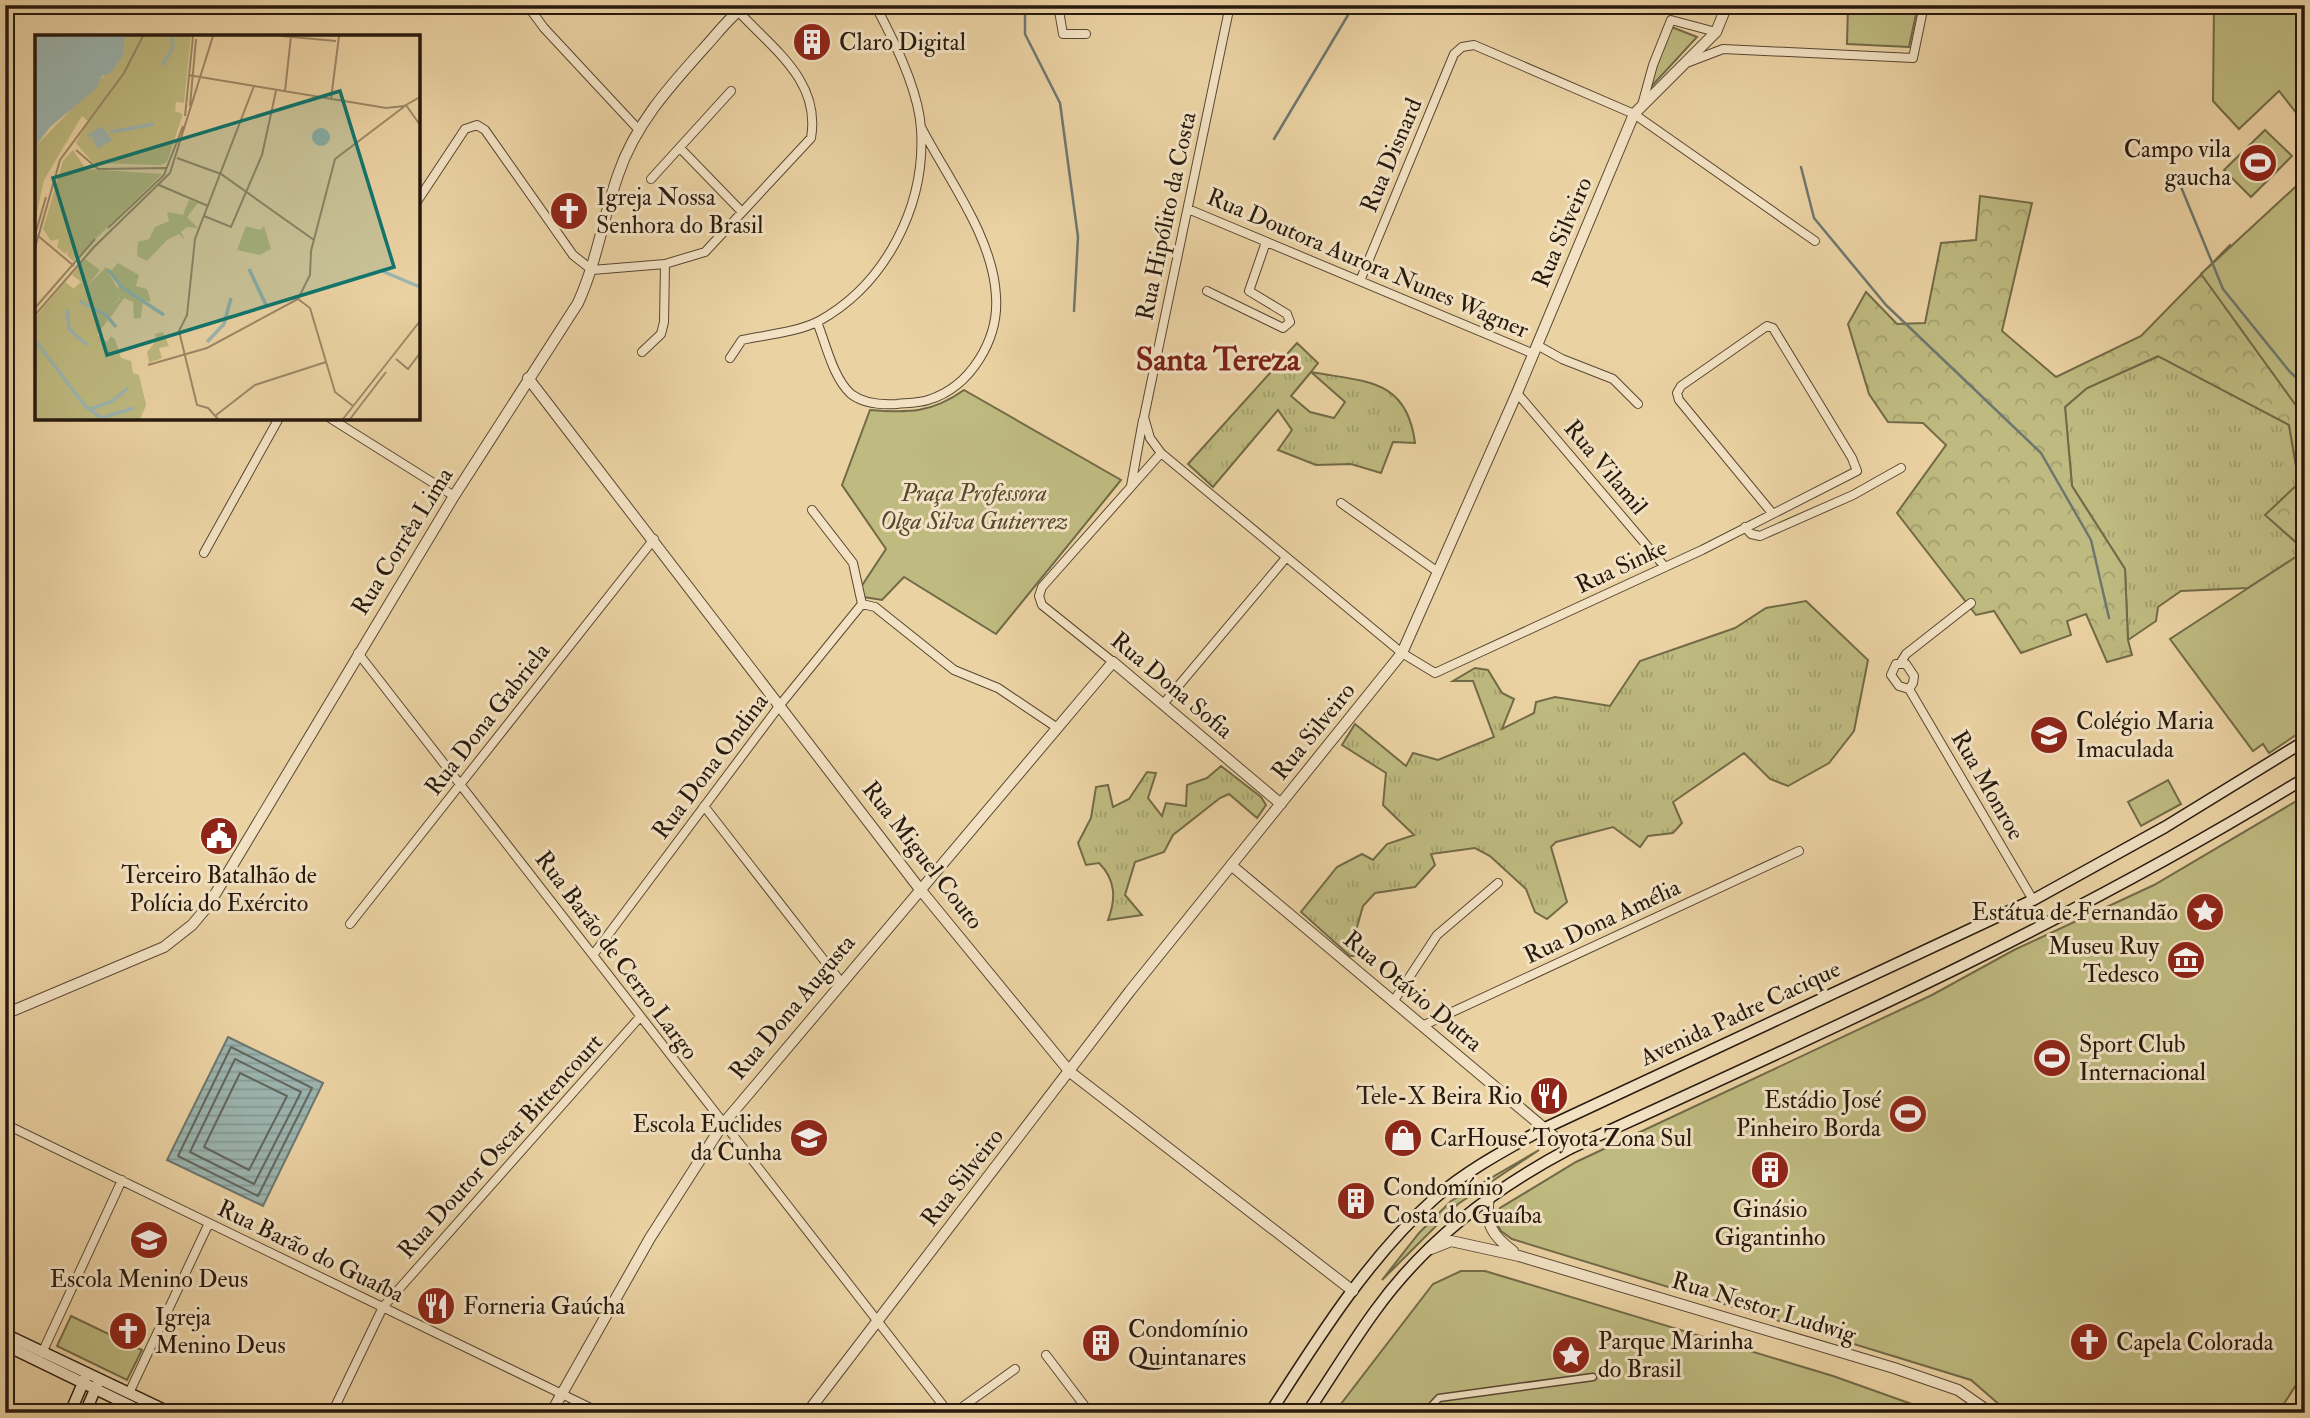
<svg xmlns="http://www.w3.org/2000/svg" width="2310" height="1418" viewBox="0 0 2310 1418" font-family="'IM FELL Double Pica',serif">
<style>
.grass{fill:url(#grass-tufts);stroke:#726a47;stroke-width:2;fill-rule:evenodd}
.forest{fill:url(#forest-crowns);stroke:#726a47;stroke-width:2}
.park{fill:#beba80;stroke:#726a47;stroke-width:2}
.water{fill:url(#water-rules);stroke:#6d776f;stroke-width:2}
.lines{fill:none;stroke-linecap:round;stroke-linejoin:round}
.shore{stroke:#62675f;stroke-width:2}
.stream{stroke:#6d776f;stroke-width:2.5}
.pedestrian-casing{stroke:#584733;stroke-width:9}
.minor-casing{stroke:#584733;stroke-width:10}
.tertiary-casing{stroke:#584733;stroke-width:12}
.secondary-casing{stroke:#27190e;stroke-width:13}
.pedestrian{stroke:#f2e2c3;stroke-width:6}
.minor{stroke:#f2e2c3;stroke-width:8}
.tertiary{stroke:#f2e2c3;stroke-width:10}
.secondary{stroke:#f2e2c3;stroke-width:10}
.labels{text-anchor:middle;stroke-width:6;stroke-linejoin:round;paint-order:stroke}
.poi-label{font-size:24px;fill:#27190e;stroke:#f2e2c3;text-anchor:start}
.street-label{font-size:24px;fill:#27190e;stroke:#f2e2c3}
.park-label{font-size:24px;font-style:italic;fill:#544930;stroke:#f2e2c3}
.district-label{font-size:32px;font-weight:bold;fill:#7a1f14;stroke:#f2e2c3}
.inset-river{fill:none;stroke:#9cb5b0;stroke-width:3.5}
.inset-road{fill:none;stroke:#9d8867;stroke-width:2}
.view{fill:#0f766e;fill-opacity:0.15;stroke:#0f766e;stroke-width:3.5}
.inset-edge{fill:none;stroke:#27190e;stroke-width:3.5}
</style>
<defs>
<pattern id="grass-tufts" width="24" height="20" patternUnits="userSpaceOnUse" patternTransform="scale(1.75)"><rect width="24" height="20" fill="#beba80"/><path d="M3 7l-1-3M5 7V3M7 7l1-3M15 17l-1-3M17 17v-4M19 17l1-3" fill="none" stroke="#a39f6d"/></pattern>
<pattern id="forest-crowns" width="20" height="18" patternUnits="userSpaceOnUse" patternTransform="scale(1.75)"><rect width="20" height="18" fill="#beba80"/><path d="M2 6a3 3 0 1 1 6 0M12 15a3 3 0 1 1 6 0" fill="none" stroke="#a39f6d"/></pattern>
<pattern id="water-rules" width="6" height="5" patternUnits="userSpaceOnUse" patternTransform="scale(1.75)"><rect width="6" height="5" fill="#9cb5b0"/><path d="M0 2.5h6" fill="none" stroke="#869b96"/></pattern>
</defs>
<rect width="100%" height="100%" fill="#ebd2a3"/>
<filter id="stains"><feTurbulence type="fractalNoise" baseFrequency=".00286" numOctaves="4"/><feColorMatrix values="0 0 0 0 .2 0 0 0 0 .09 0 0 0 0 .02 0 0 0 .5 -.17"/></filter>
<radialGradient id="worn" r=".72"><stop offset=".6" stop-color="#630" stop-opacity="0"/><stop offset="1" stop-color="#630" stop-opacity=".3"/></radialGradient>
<path class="grass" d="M1297,343L1318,363L1311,372C1365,382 1407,378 1415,443L1393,442L1381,473L1351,464L1316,465L1278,450L1292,430L1278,410L1213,487L1188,464ZM1311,372L1345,402L1334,418L1310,412L1291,396Z
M2159,356L2289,425L2299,483L2266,515L2305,551L2248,588L2181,591L2158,607L2156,621L2128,640L2125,569L2072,486L2065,407L2087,388Z
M1806,601L1868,660L1854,731L1829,763L1788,786L1770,779L1744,753L1673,802L1682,823L1673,833L1648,836L1640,847L1613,827L1556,842L1551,847L1567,902L1547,919L1535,912L1526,889L1490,856L1475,848L1431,854L1435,865L1415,887L1375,893L1363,906L1355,934L1364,947L1359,956H1350L1301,912L1337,867L1362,854L1373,860L1387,844L1414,835L1383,805L1386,773L1342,745L1355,724L1406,766L1413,753L1438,760L1494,737L1473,681H1453L1475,668L1488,670L1502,693L1514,699L1502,729L1534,713L1536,702L1555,697L1610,706L1640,661L1735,628L1766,608Z
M1221,766L1261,797L1266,805L1257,818L1229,794L1220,798L1173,835L1164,852L1135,862L1125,895L1142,915L1108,920C1116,899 1116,880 1099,863L1086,865L1078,843L1091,818L1096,787L1108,785L1113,807L1129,799L1147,772L1156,773L1148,798L1162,816L1166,803L1186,806L1187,785L1207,778Z
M1539,1150L1458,1204L1382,1280L1419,1233L1451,1201Z"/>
<path class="forest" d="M1980,196L2032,203L2002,331L2056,377L2141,336L2230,245L2305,344V550L2265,515L2299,483L2289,425L2158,356L2087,388L2065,407L2072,486L2125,569L2128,640L2132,655L2107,662L2086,614L2067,621L2071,635L2021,653L1994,611L1976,615L1897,513L1946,445L1923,423L1888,422L1869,394L1848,324L1866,292L1897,324L1925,323L1941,243L1976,240Z"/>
<path class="park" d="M1848,5H1918L1909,47L1847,44Z
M2214,5H2305V124L2279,91L2239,129L2213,101Z
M1669,26L1697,37L1649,89Z
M2265,130L2292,156L2251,197L2224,170Z
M2305,178V418L2201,274Z
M964,390L1121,480L996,634L904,577L882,600L864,597L861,587L886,549L842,485L870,410C908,413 932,413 964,390Z
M2305,551V729L2269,753L2263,744L2253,751L2170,639Z
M2168,780L2181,804L2141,826L2128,802Z
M2305,796V1371L2278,1413H2009L1971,1380L1512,1239L1501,1231L1496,1222L1500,1208L1576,1162L1932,995L2014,950L2154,885Z
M1461,1271H1485L1833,1376L1937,1413H1334L1433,1284Z
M71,1316L142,1350L127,1380L57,1346Z"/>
<path class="water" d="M228,1037L323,1083L263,1206L167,1160Z"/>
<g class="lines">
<path class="shore" d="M231,1047L312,1088L258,1196L178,1156Z
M235,1059L301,1092L254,1184L190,1152Z
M240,1073L287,1096L249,1170L204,1147Z"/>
<path class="stream" d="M1025,5V34L1060,103L1078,237L1074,311
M1274,139L1354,5
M1801,167L1814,218L1886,305L2041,453L2091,540L2109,618
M2179,182L2223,289L2290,372L2305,385"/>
<defs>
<path id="pedestrian" d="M1425,1413L1439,1398L1593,1377"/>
<path id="minor" d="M527,5L544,28L638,129
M1058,5L1063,34H1086
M1230,5L1144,417L1150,438L1161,453L1402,653L1435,673L1702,550L1857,471L1852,458L1773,328L1767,326L1681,386L1677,393L1679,400L1772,513
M1689,62L1723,49L1913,58L1924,5
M1642,105L1653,65L1671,20L1716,32
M680,148L742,212
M651,179L731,91
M418,200L465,129L477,125L485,130L573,255L592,270L665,264L705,252L811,138C821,81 773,49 738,11
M1188,209L1534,354
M1360,281L1454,54L1462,47L1474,45L1634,114L1815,241
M1207,291L1283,328L1290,322L1287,314L1249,291L1266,242
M817,322C826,344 833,378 851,394C864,404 881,405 897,404C907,403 919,403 928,400C971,387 999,339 996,296C993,237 948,179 921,127
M1537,345L1562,359L1613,379L1638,404
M642,352L661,334L664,322L665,264
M730,358L742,340C766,335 798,332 819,321C886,284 926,205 921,129C919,90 894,40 875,5
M1517,393L1665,567
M330,418L454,496
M1131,486L1143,420
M1341,503L1438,572
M812,510L853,563L862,604
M1745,527L1751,534L1760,536L1853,495L1901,468
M204,553L279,418
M862,604L875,607L954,670L998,688L1056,727
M358,653L949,1413
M1113,662L1042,605L1039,596L1042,587L1161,453
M1901,662L1906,654L1971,603
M1909,689L1913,683L1914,676L1906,664H1896L1891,675L1899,686L1909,689L2033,900
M1164,703L1285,559
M704,806L841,982
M350,924L654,539
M593,955L780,705L862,604
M1393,1002L1437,935L1498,883
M1422,1026L1799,851
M5,1124L601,1413
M42,1353L122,1180
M1046,1355L1090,1413
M129,1393L209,1223
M332,1413L383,1307L639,1018
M954,1413L1015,1369"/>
<path id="tertiary" d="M528,378L919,888L1070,1072L1353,1291
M1231,865L1569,1149
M5,1014L164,947L192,925L208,906L454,496L578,303C597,261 603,218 618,175C635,124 670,86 705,47C718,33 730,16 746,5
M1489,1196C1485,1223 1491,1235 1513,1251
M1431,1249L1451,1241L1519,1256L1894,1368L1958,1390L1991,1413
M551,1413L650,1238L723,1124L1113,662L1281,804
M807,1413L1130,991L1402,653L1517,393L1634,114L1716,32L1727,5"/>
<path id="secondary" d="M5,1334L171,1413
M5,1345L145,1413
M70,1413L86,1376
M85,1413L97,1385
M1270,1413C1318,1338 1368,1258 1435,1198C1467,1170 1507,1149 1543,1129L2033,900L2165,827L2305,741
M1307,1413C1330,1379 1351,1344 1375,1311C1426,1240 1493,1189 1569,1149C1819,1035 2071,923 2305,778
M2299,1413L2305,1404"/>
</defs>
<use href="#pedestrian" class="pedestrian-casing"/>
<use href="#minor" class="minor-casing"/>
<use href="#tertiary" class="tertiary-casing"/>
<use href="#secondary" class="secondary-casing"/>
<use href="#pedestrian" class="pedestrian"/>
<use href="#minor" class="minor"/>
<use href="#tertiary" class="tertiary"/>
<use href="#secondary" class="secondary"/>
</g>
<defs>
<symbol id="building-disc" viewBox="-11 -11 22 22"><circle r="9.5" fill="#8f2418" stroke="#f2e2c3"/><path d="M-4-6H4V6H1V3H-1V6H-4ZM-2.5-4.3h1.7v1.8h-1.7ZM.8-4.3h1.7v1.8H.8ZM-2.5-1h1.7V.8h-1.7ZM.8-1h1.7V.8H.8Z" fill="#fff"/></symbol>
<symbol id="stadium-disc" viewBox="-11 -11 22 22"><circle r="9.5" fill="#8f2418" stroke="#f2e2c3"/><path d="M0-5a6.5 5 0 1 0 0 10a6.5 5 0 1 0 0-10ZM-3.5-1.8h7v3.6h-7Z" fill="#fff"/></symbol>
<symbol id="church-disc" viewBox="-11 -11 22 22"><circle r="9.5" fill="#8f2418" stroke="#f2e2c3"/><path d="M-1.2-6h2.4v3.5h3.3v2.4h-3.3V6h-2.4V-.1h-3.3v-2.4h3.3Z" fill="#fff"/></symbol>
<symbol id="school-disc" viewBox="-11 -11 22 22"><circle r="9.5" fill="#8f2418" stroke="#f2e2c3"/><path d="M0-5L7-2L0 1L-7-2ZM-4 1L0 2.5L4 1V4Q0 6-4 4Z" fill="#fff"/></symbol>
<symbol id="civic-disc" viewBox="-11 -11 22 22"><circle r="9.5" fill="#8f2418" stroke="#f2e2c3"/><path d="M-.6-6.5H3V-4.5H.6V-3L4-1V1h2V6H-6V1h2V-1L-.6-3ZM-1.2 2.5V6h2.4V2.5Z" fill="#fff"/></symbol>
<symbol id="sight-disc" viewBox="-11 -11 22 22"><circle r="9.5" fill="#8f2418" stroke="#f2e2c3"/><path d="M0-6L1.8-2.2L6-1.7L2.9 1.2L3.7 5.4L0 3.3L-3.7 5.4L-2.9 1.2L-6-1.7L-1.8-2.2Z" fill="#fff"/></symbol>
<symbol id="museum-disc" viewBox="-11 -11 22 22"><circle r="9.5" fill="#8f2418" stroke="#f2e2c3"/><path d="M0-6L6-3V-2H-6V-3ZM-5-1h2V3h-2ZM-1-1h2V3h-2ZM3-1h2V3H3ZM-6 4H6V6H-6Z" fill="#fff"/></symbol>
<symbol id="restaurant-disc" viewBox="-11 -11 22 22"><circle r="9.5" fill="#8f2418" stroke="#f2e2c3"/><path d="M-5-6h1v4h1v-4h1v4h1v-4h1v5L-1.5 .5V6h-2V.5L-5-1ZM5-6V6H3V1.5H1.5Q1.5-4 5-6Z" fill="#fff"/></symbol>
<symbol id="shop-disc" viewBox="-11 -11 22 22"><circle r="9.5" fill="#8f2418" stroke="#f2e2c3"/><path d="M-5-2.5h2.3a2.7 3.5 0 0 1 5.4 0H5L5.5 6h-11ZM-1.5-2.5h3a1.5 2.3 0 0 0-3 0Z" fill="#fff"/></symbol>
</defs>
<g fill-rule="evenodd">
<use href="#building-disc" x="790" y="20" width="44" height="44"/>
<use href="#stadium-disc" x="2236" y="141" width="44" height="44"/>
<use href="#church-disc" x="547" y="189" width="44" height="44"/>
<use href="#school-disc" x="2027" y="713" width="44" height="44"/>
<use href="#civic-disc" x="197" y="814" width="44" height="44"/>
<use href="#sight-disc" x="2183" y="890" width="44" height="44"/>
<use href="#museum-disc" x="2164" y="938" width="44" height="44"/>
<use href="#stadium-disc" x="2030" y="1036" width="44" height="44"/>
<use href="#restaurant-disc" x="1527" y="1074" width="44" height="44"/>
<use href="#stadium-disc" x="1886" y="1092" width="44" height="44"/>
<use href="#school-disc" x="787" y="1116" width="44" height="44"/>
<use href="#shop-disc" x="1381" y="1116" width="44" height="44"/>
<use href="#building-disc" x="1748" y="1148" width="44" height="44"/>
<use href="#building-disc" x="1334" y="1179" width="44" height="44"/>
<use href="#school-disc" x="127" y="1218" width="44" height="44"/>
<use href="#restaurant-disc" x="414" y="1284" width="44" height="44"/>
<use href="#church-disc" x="106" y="1309" width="44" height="44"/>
<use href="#church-disc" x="2067" y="1320" width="44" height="44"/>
<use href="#building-disc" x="1079" y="1321" width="44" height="44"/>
<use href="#sight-disc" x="1549" y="1333" width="44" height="44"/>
</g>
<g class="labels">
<g class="poi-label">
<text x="839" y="50">Claro Digital</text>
<text x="2231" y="157" text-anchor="end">Campo vila<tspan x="2231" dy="28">gaucha</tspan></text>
<text x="596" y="205">Igreja Nossa<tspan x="596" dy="28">Senhora do Brasil</tspan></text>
<text x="2076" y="729">Colégio Maria<tspan x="2076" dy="28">Imaculada</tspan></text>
<text x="219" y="883" text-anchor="middle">Terceiro Batalhão de<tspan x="219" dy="28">Polícia do Exército</tspan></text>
<text x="2178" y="920" text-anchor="end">Estátua de Fernandão</text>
<text x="2159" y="954" text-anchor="end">Museu Ruy<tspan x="2159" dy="28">Tedesco</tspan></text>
<text x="2079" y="1052">Sport Club<tspan x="2079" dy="28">Internacional</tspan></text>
<text x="1522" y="1104" text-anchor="end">Tele-X Beira Rio</text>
<text x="1881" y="1108" text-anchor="end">Estádio José<tspan x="1881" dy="28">Pinheiro Borda</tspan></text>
<text x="782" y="1132" text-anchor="end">Escola Euclides<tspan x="782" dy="28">da Cunha</tspan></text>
<text x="1430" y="1146">CarHouse Toyota Zona Sul</text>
<text x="1383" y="1195">Condomínio<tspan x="1383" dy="28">Costa do Guaíba</tspan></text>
<text x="1770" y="1217" text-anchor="middle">Ginásio<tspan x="1770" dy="28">Gigantinho</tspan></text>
<text x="149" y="1287" text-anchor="middle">Escola Menino Deus</text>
<text x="463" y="1314">Forneria Gaúcha</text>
<text x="155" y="1325">Igreja<tspan x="155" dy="28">Menino Deus</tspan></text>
<text x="1128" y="1337">Condomínio<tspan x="1128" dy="28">Quintanares</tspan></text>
<text x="1598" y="1349">Parque Marinha<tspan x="1598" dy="28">do Brasil</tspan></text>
<text x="2116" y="1350">Capela Colorada</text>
</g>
<g class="street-label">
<text transform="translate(1391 155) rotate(-67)" y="8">Rua Disnard</text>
<text transform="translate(1166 216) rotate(-78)" y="8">Rua Hipólito da Costa</text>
<text transform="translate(1562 232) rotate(-67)" y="8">Rua Silveiro</text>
<text transform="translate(1368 263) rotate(23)" y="8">Rua Doutora Aurora Nunes Wagner</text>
<text transform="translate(1606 467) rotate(50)" y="8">Rua Vilamil</text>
<text transform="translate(402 541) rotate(-58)" y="8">Rua Corrêa Lima</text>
<text transform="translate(1621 566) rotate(-25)" y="8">Rua Sinke</text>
<text transform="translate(1172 685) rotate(40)" y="8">Rua Dona Sofia</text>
<text transform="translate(487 719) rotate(-52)" y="8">Rua Dona Gabriela</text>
<text transform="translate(1313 731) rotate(-51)" y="8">Rua Silveiro</text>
<text transform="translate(710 766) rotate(-53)" y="8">Rua Dona Ondina</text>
<text transform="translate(1988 785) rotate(60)" y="8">Rua Monroe</text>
<text transform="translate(923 855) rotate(52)" y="8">Rua Miguel Couto</text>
<text transform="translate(1602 921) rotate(-25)" y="8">Rua Dona Amélia</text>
<text transform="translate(617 955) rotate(53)" y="8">Rua Barão de Cerro Largo</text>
<text transform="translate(1413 991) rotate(40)" y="8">Rua Otávio Dutra</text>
<text transform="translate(792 1007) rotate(-50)" y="8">Rua Dona Augusta</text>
<text transform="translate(1740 1013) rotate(-25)" y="8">Avenida Padre Cacique</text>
<text transform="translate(500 1146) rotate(-48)" y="8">Rua Doutor Oscar Bittencourt</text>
<text transform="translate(962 1177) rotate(-52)" y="8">Rua Silveiro</text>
<text transform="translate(311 1251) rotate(26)" y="8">Rua Barão do Guaíba</text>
<text transform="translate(1764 1307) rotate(17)" y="8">Rua Nestor Ludwig</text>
</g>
<g class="park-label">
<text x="974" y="501">Praça Professora<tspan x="974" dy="28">Olga Silva Gutierrez</tspan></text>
</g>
<g class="district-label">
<text x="1218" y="370">Santa Tereza</text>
</g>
</g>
<g transform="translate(35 35)">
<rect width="385" height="385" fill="#ebd2a3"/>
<path d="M154,165L163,168L152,182L163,193L152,192L146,197L150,205L144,199L132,205L112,226L102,221L103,207L114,204L120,192L134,186L132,177L148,180ZM70,233L87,260L77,270L58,266L52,251Z" fill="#beba80"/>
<path d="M83,228L104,240L101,251L112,254L116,267L108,265L106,283L99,284L98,267L89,263L73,286L63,278L49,279L44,294L62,300L82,317L61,322L64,330L52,333L41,325L31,330L36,343L54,356L108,358L111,370L105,384H42L33,365L25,364L26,357L17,347L2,311L5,308L25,322L40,304L21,289L29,276L38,282L35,290L40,292L43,286L32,249L38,254L46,247L58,254V266L77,270L85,263L83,250L69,232L77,235Z" fill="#beba80"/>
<path d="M90,1H156L149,68L141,67L140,76L148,79L132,127L126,130L58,128L41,108L53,86L47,81L9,145L0,187V112L88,21ZM38,115L51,134L127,139L38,226L32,220L33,215L30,219L22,212L24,204L16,206L8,194L28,126ZM211,191L225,195L229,191L236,214L225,220L202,215ZM50,224L65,235L52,251L37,240ZM30,247L75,282L62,300L72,307L76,301L80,304L86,323L96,326L98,338L104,340L111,370L105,384H0V283ZM128,297L134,311L124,313L127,323L114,328L112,317L121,306L120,299Z" fill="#beba80"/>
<path d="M0,1L90,2L88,21L76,38L67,41L62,53L15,92L0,112ZM67,91L77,105L63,114L57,102L51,101ZM277 102a9 9 0 1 1 18 0a9 9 0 1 1-18 0Z" fill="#9cb5b0"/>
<path class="inset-river" d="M128,30L138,12L136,1M75,97L119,89M214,234L232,272M73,235L88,253L129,280M347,236L385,252M45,266L72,281L81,292M32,275L34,294L52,310M0,305L50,371L68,384M172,307L189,289L196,263M55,374L76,367L93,353M67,383L99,373"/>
<path class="inset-road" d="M246,1L301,6M153,40L351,73L369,71L385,62M250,56L256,1M296,64L304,1M371,70L385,90M155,71L161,4M150,81L158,1M41,115L63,134L131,133M142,123L186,139L279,205M124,150L173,171M169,181L196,192L227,120L241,56M73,193L129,140L148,91M0,200L11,162M2,200L39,231M0,213L25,125L89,38L108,1M263,264L275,273L300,357L318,371M0,273L60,204M0,280L59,212L135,138L178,1M361,324L373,334L385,318M113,330L172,313L263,264L275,240L276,216L300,124L370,71M180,381L220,350L291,327M183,384L173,373L162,370L144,296L152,280L160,204L219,51M308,384L385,286M315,384L351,337"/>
<path class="view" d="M305,56L359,232L72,320L18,143Z"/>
<rect width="385" height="385" class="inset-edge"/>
</g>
<rect width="2310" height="1418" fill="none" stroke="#ebd2a3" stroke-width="28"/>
<rect x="7" y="7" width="2296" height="1404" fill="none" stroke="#27190e" stroke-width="3.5"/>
<rect x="14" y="14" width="2282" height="1390" fill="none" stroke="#27190e" stroke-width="2"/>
<rect width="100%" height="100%" filter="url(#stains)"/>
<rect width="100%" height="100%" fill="url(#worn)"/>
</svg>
